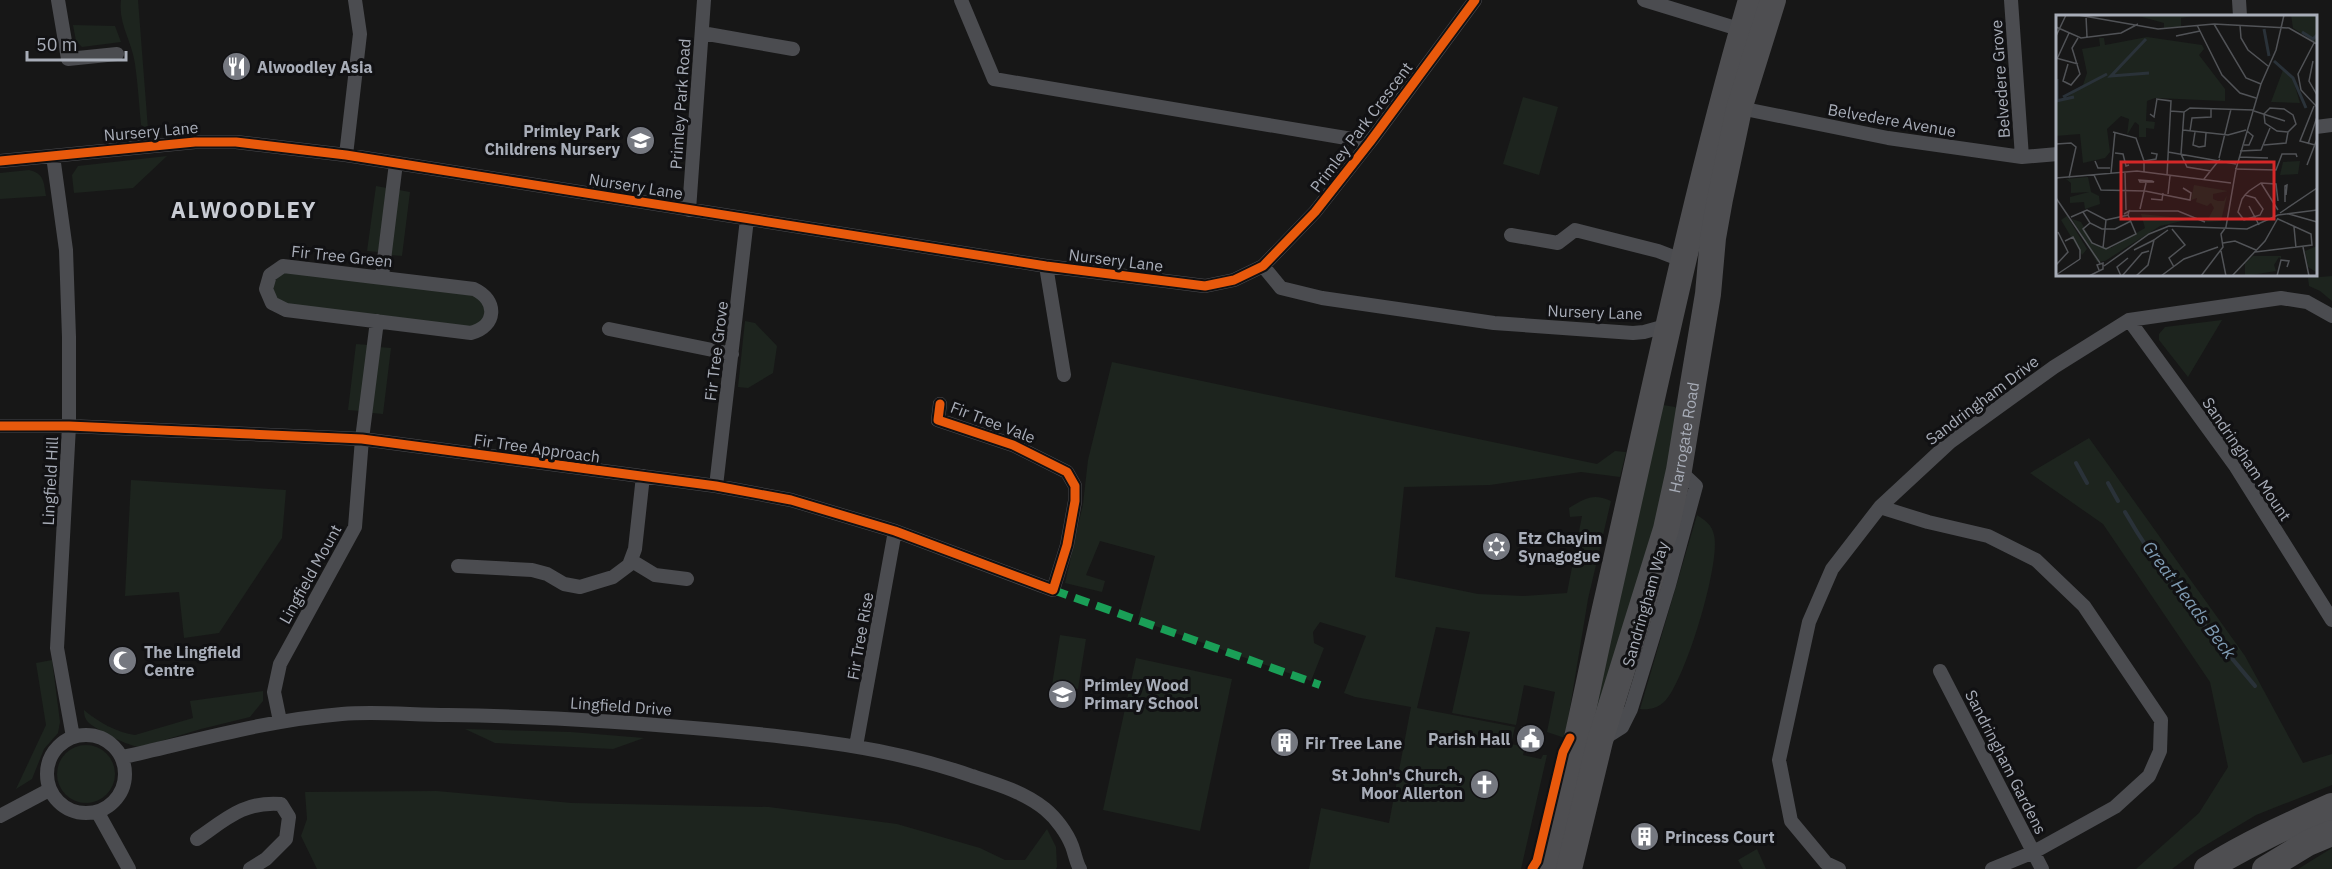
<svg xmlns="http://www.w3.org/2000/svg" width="2332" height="869" viewBox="0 0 2332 869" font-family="'IBM Plex Sans',sans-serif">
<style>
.green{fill:#1d241e}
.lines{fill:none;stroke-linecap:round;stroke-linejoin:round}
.stream{stroke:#2a3239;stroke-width:4}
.street{stroke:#4b4c50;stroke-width:14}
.highway{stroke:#4e4e51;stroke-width:26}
.quiet{stroke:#1a9f57;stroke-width:8;stroke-dasharray:15 8;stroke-linecap:butt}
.cycleway-casing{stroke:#111113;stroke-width:13}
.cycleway{stroke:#e8590c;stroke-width:9}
.labels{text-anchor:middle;stroke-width:6;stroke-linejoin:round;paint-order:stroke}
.poi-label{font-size:16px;font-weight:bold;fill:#a8adb8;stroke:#111113;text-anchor:start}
.street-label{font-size:16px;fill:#a8adb8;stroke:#111113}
.water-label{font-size:18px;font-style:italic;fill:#7f9bb3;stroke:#111113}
.district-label{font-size:22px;font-weight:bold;letter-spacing:1.5px;fill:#c9ccd4;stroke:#111113}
.inset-river{fill:none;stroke:#2a3239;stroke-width:3}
.inset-road{fill:none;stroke:#515357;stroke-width:1.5}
.view{fill:#d62828;fill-opacity:0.15;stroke:#d62828;stroke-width:3}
.inset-edge{fill:none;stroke:#a8adb8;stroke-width:3}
</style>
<rect width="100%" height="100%" fill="#171717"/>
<path class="green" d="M121,0H138L148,129L141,125C139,105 138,84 135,64C132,41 118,24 121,0Z
M73,25L115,26L121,42L82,47L76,41Z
M1523,97L1558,107L1539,175L1503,164Z
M167,156L133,188L74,193L72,175L78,166Z
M29,170C44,173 44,183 46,196L0,199V173Z
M376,186L387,188L378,252L367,251Z
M399,190L410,192L402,256L390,255Z
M285,272L478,296L486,310L482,320L473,327L284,304C269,293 269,282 285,272Z
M2332,276V301L2320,291L2309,286L2308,278Z
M2222,320L2188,377L2159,340V334L2165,327Z
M745,321L755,323L777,346L773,373L748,388L738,387Z
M356,344L369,345L360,411L348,410Z
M379,347L391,348L383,414L372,413Z
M1112,362L1597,464L1615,451L1626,452L1620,477L1581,472L1490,485L1404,487L1395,577L1478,594L1523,596L1567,593L1582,516L1570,517L1569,508C1586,498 1593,493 1611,501L1588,599L1565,738L1547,732L1555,692L1524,685L1516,725L1452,713L1470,632L1436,627L1417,708L1515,727L1511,744L1525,747L1523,755L1541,759L1543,755H1547L1521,869H1309L1321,808L1389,823L1411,707L1355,697L1344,693L1366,636L1320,622L1313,632L1314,643L1324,648L1311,681L1138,620L1155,556L1100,541L1086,575L1105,581L1102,592L1065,583L1083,504L1088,460Z
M1663,405L1675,407L1678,410L1670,480L1594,735L1583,733Z
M2089,438L2245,656L2303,763L2332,754V785L2256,815L2196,851L2172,869H2136L2199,813L2228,767L2210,682L2103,524L2030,473Z
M131,480L286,490L282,538L219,633L184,638L179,592L125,596Z
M1697,515C1706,521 1712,525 1714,535C1721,563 1685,681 1665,701C1658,708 1650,710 1640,709Z
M1060,635L1086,639L1078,689L1052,685Z
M1136,658L1232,679L1200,831L1103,810Z
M52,660L60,722L58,733L44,749L32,779L16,789L46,725L36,663Z
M263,691V701L250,717L201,729L141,747C131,748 96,729 89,723C85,719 84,715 84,710C97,721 117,733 135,735L193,718L190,701Z
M465,729L571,732L644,738L613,749L495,743Z
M57 774a29 29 0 1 1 58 0a29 29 0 1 1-58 0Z
M436,791L572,803L769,807L897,824L980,848L1005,860H1025L1047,829L1056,847L1057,867L1056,869H317L301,836L307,819L305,792Z
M2332,848V869H2298Z
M1757,849L1766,869H1743L1738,860Z"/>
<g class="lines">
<path class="stream" d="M2076,463L2087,483
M2108,483L2118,501
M2125,512C2161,575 2209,631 2255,686"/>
<path class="street" d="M58,0L68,59L117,54
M961,0L994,79L1370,142
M1644,0L1742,30
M2011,0L2022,157
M2239,0L2240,16
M702,33L793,49
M1735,107L1888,138L2022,157L2058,154
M2316,127L2332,125
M346,155L360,34L355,0
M53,156L66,250L69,337V426L57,648L73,737
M0,161L195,142H236L346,155L1046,266L1205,286L1234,280L1263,266L1315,212L1370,142L1475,0
M689,210L704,0
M1511,235L1558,243L1575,230L1658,251L1684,261
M283,266L474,289C498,300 497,326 471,333L286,310L272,303L266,289L270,275Z
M1046,266L1064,375
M1263,266L1281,288L1322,298L1494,323L1633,333L1644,332L1669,325
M382,276L396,163
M2129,320L2236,467L2332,620
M609,329L732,354
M0,426H69L362,439L716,486L791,500L895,531L1053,590L1067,545L1075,501V486L1067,472L1013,445L938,420L940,404
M716,486L747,219
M1880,507L1928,522L1988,536L2036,560L2084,606L2161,720L2160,751L2149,776L2115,807L2034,852L1992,869
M632,561L655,575L687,579
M458,566L532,570L547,574L564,584L580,587L613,577L629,565L635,549L643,476
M1940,671L2042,869
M280,721L274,692L280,664L355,527L362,439L377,321
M47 774a39 39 0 1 1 78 0a39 39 0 1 1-78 0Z
M1603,739L1622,727L1631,709L1669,585L1696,486L1679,470
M856,746L895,531
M123,757C195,741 267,720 342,714C377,711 413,715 448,715C538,716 628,722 717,730C803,738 890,747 972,776C997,784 1024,792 1045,809C1056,818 1067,833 1072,846C1075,854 1076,862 1080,869
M98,813L129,869
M0,816L49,790
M197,839C226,819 244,801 281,804L289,817L286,839L266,859L250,869
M1839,869L1826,863L1791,821L1779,760L1809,622L1832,569L1880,507L1950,442L2054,367L2129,320L2281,298L2307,302L2332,316"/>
<g class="highway">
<path d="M1544,869C1570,782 1586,692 1606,604C1652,402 1693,199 1751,0"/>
<path id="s1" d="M1569,869L1600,741L1666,529L1679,470L1693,384L1708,294L1713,238L1720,199L1739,109L1773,0"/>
<path d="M2207,869C2247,844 2289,825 2332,806"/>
<path d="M2265,869L2308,843L2332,833"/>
</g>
<path class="quiet" d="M1053,590L1320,685"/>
<defs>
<path id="cycleway" d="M0,161L195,142H236L346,155L1046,266L1205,286L1234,280L1263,266L1315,212L1370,142L1475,0
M0,426H69L362,439L716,486L791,500L895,531L1053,590L1067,545L1075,501V486L1067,472L1013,445L938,420L940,404
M1532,869L1537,861L1563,752L1570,738"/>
</defs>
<use href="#cycleway" class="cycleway-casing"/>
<use href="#cycleway" class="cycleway"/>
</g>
<defs>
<symbol id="restaurant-disc" viewBox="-11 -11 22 22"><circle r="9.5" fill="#757880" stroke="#111113"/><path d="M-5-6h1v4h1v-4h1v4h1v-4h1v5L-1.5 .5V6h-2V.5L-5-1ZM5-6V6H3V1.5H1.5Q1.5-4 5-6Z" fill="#fff"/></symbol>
<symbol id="school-disc" viewBox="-11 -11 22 22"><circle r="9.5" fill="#757880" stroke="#111113"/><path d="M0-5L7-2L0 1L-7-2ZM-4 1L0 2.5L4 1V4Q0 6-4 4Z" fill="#fff"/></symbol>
<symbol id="synagogue-disc" viewBox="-11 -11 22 22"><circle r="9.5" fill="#757880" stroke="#111113"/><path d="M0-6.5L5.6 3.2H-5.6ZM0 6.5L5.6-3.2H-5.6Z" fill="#fff"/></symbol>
<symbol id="mosque-disc" viewBox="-11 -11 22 22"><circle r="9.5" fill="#757880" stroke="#111113"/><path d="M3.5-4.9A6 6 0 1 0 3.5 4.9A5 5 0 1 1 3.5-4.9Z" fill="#fff"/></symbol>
<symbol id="civic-disc" viewBox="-11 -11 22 22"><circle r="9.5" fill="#757880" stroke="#111113"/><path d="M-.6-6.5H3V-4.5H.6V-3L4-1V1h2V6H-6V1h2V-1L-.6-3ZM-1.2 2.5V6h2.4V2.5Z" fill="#fff"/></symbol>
<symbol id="building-disc" viewBox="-11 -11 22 22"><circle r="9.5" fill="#757880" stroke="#111113"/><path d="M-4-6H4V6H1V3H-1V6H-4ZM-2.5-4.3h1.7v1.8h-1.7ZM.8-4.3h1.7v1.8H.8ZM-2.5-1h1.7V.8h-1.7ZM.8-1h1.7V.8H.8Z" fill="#fff"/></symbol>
<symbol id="church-disc" viewBox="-11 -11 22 22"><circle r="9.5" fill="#757880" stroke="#111113"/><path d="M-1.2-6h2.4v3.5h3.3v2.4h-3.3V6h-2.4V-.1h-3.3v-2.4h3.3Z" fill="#fff"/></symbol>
</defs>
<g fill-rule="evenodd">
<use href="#restaurant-disc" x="220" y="50" width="33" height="33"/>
<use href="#school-disc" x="624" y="124" width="33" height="33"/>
<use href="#synagogue-disc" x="1480" y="530" width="33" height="33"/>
<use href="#mosque-disc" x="106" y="644" width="33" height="33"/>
<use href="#school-disc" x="1046" y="678" width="33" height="33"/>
<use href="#civic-disc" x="1514" y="722" width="33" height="33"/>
<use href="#building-disc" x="1268" y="726" width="33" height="33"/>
<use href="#church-disc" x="1468" y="768" width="33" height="33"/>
<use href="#building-disc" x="1628" y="820" width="33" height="33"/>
</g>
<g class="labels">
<g class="poi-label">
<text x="257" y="73">Alwoodley Asia</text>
<text x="620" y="137" text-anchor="end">Primley Park<tspan x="620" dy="18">Childrens Nursery</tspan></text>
<text x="1518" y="544">Etz Chayim<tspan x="1518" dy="18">Synagogue</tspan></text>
<text x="144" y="658">The Lingfield<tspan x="144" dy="18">Centre</tspan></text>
<text x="1084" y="691">Primley Wood<tspan x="1084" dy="18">Primary School</tspan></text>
<text x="1510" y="745" text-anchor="end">Parish Hall</text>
<text x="1305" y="749">Fir Tree Lane</text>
<text x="1463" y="781" text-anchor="end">St John's Church,<tspan x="1463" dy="18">Moor Allerton</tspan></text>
<text x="1665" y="843">Princess Court</text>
</g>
<g class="street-label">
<text transform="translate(2000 79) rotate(-94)" y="6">Belvedere Grove</text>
<text transform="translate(680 104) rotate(-86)" y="6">Primley Park Road</text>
<text transform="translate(1892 120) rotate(10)" y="6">Belvedere Avenue</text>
<text transform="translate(1361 127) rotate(-53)" y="6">Primley Park Crescent</text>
<text transform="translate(151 131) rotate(-5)" y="6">Nursery Lane</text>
<text transform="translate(636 186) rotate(9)" y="6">Nursery Lane</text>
<text transform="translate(342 256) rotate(6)" y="6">Fir Tree Green</text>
<text transform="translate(1116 260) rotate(7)" y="6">Nursery Lane</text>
<text transform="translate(1595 312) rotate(2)" y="6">Nursery Lane</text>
<text transform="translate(716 351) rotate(-83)" y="6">Fir Tree Grove</text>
<text transform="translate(1982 400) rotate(-37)" y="6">Sandringham Drive</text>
<text transform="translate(993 422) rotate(21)" y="6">Fir Tree Vale</text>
<text dy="6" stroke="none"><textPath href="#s1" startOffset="447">Harrogate Road</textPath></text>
<text transform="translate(537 448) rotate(8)" y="6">Fir Tree Approach</text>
<text transform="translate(2247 459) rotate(56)" y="6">Sandringham Mount</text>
<text transform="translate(50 481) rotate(-87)" y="6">Lingfield Hill</text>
<text transform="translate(310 574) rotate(-61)" y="6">Lingfield Mount</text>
<text transform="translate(1645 604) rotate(-74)" y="6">Sandringham Way</text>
<text transform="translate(860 636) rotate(-80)" y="6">Fir Tree Rise</text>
<text transform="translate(621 706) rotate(4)" y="6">Lingfield Drive</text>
<text transform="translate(2006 762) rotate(63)" y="6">Sandringham Gardens</text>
</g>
<g class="water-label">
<text transform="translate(2189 600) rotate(53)" y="6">Great Heads Beck</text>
</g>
<g class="district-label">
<text x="244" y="218">ALWOODLEY</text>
</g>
</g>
<g transform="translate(2056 15)">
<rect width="261" height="261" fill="#171717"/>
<path d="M79,0H142L125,3V12L108,13V8ZM235,0H261V28L237,13ZM91,22L146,30L148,34L143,40L169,74V86L99,83L91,86L90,106L99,107L98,114L90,113V122H83V110L79,107L71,120L73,104L65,101L51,114L54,137L49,143L27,148L24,119L0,121V64L1,85L9,84L27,70L31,58L26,34L44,31L43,23H48L49,30ZM227,55L236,61L244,88L215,87ZM244,146L242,159L224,160L227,147ZM32,162L35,177L43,181L44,189L29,194L28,187L14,188V182L33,177L15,178V168L10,164ZM138,170L172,176L157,179V184L162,186H168L171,180L165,206L151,207L137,204L151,206L158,193L155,188L151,191L140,187L141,183L135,185ZM85,199L135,204L104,211L49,246L41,247L16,204L25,207L38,230L55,233L89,213ZM11,201L31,234L26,240L5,205ZM261,231V256L260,257L252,252L249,236ZM197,241H225V244L223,242L218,250L220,256L189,261V248Z" fill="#1d241e"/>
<path class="inset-river" d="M208,14L213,41M246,17L257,24L261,20M90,24L55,61L93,58M218,46L237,63L250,93M1,64V85M7,82L51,59M0,86L18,82"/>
<path class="inset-road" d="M22,0L102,14L158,9L233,13L261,29M30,1L31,22M158,9L190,63L205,69M141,10L166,60L184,78L200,83M184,10L185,23L192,35L212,51M0,12L25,23L65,18L82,9M0,21L10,0M120,21L144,16M258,28L242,59L245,75L261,92M0,43L22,49M1,44L13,18M257,46L253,66L261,80M12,49L7,66L15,70L24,59L16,33L22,23M100,84L115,86L111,160M258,91L244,126L259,130M114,96L128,97L134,93L197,95M198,96L229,106M128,97L125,139L131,152L155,156M94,99L98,102L101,84M208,99L209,108L221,116L232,117L240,109L237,100L228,94L214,93L208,99M127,115L172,120L190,115M134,116L136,103L155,102V93M57,117L80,123L88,146V157M139,117L137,130L143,132M0,129L15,128L20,132L13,163M252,129L261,102M188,130H193L197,121L191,116M208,130L230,128L232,117M143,132L149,131L150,118M184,136L205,135L214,113M112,137L180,149M59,138L67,139L70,151L73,150M183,142L212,143M163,143L175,94M39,146L42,153H54M88,146L100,144L101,139L95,138M251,150L261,124M179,154L220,155L226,139H240L241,142M69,157L70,195M55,158L59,117M38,160L45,175L89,176L134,185L135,178L127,173M0,163L81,156L175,168M148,164L164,144M83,165L96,166L98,167H84ZM205,168L222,195M112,179L114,161M189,180L199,183L207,194L204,200L188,205L182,197L186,184L189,180L193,176L205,168L220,169L222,186M0,183L44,248M95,184L106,185L107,178M229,187V171L231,170L230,180M193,191L203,210M84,194L90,168M73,196H122L149,207M27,197L34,208L46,214H59L75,206M224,198L261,173M233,199L261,207M15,202L31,195L50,205L72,200L73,196L68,199M34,208L27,214L36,228L50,234L80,219L72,200M238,212L240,233M116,214L129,230L113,243L118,252M9,226L17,222L24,235V244M167,228L179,226L200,235M247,232L253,261M47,233L50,205M78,235L98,225M165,236L170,261M199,237L256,230L255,219L222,204M0,250L12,237L2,217M48,251L93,219L113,211L191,214L222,200L261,195M0,260L24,244M33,261L47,254V248L41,250L43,255M65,261L61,252L72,243M66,261L86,238L93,236M80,261L92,250L98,225L112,215M105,261L128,244L162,232M145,261L167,232L165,219L170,212L180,154L205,69L220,35L228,0M176,261L209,226L222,203M221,261L225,245L233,246L231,252"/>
<path class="view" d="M65,147H218V204H65Z"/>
<rect width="261" height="261" class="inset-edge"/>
</g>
<path d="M27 51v9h99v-9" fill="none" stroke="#a8adb8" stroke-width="3"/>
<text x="36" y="51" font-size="18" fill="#a8adb8" stroke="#111113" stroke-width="4.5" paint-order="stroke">50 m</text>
</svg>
